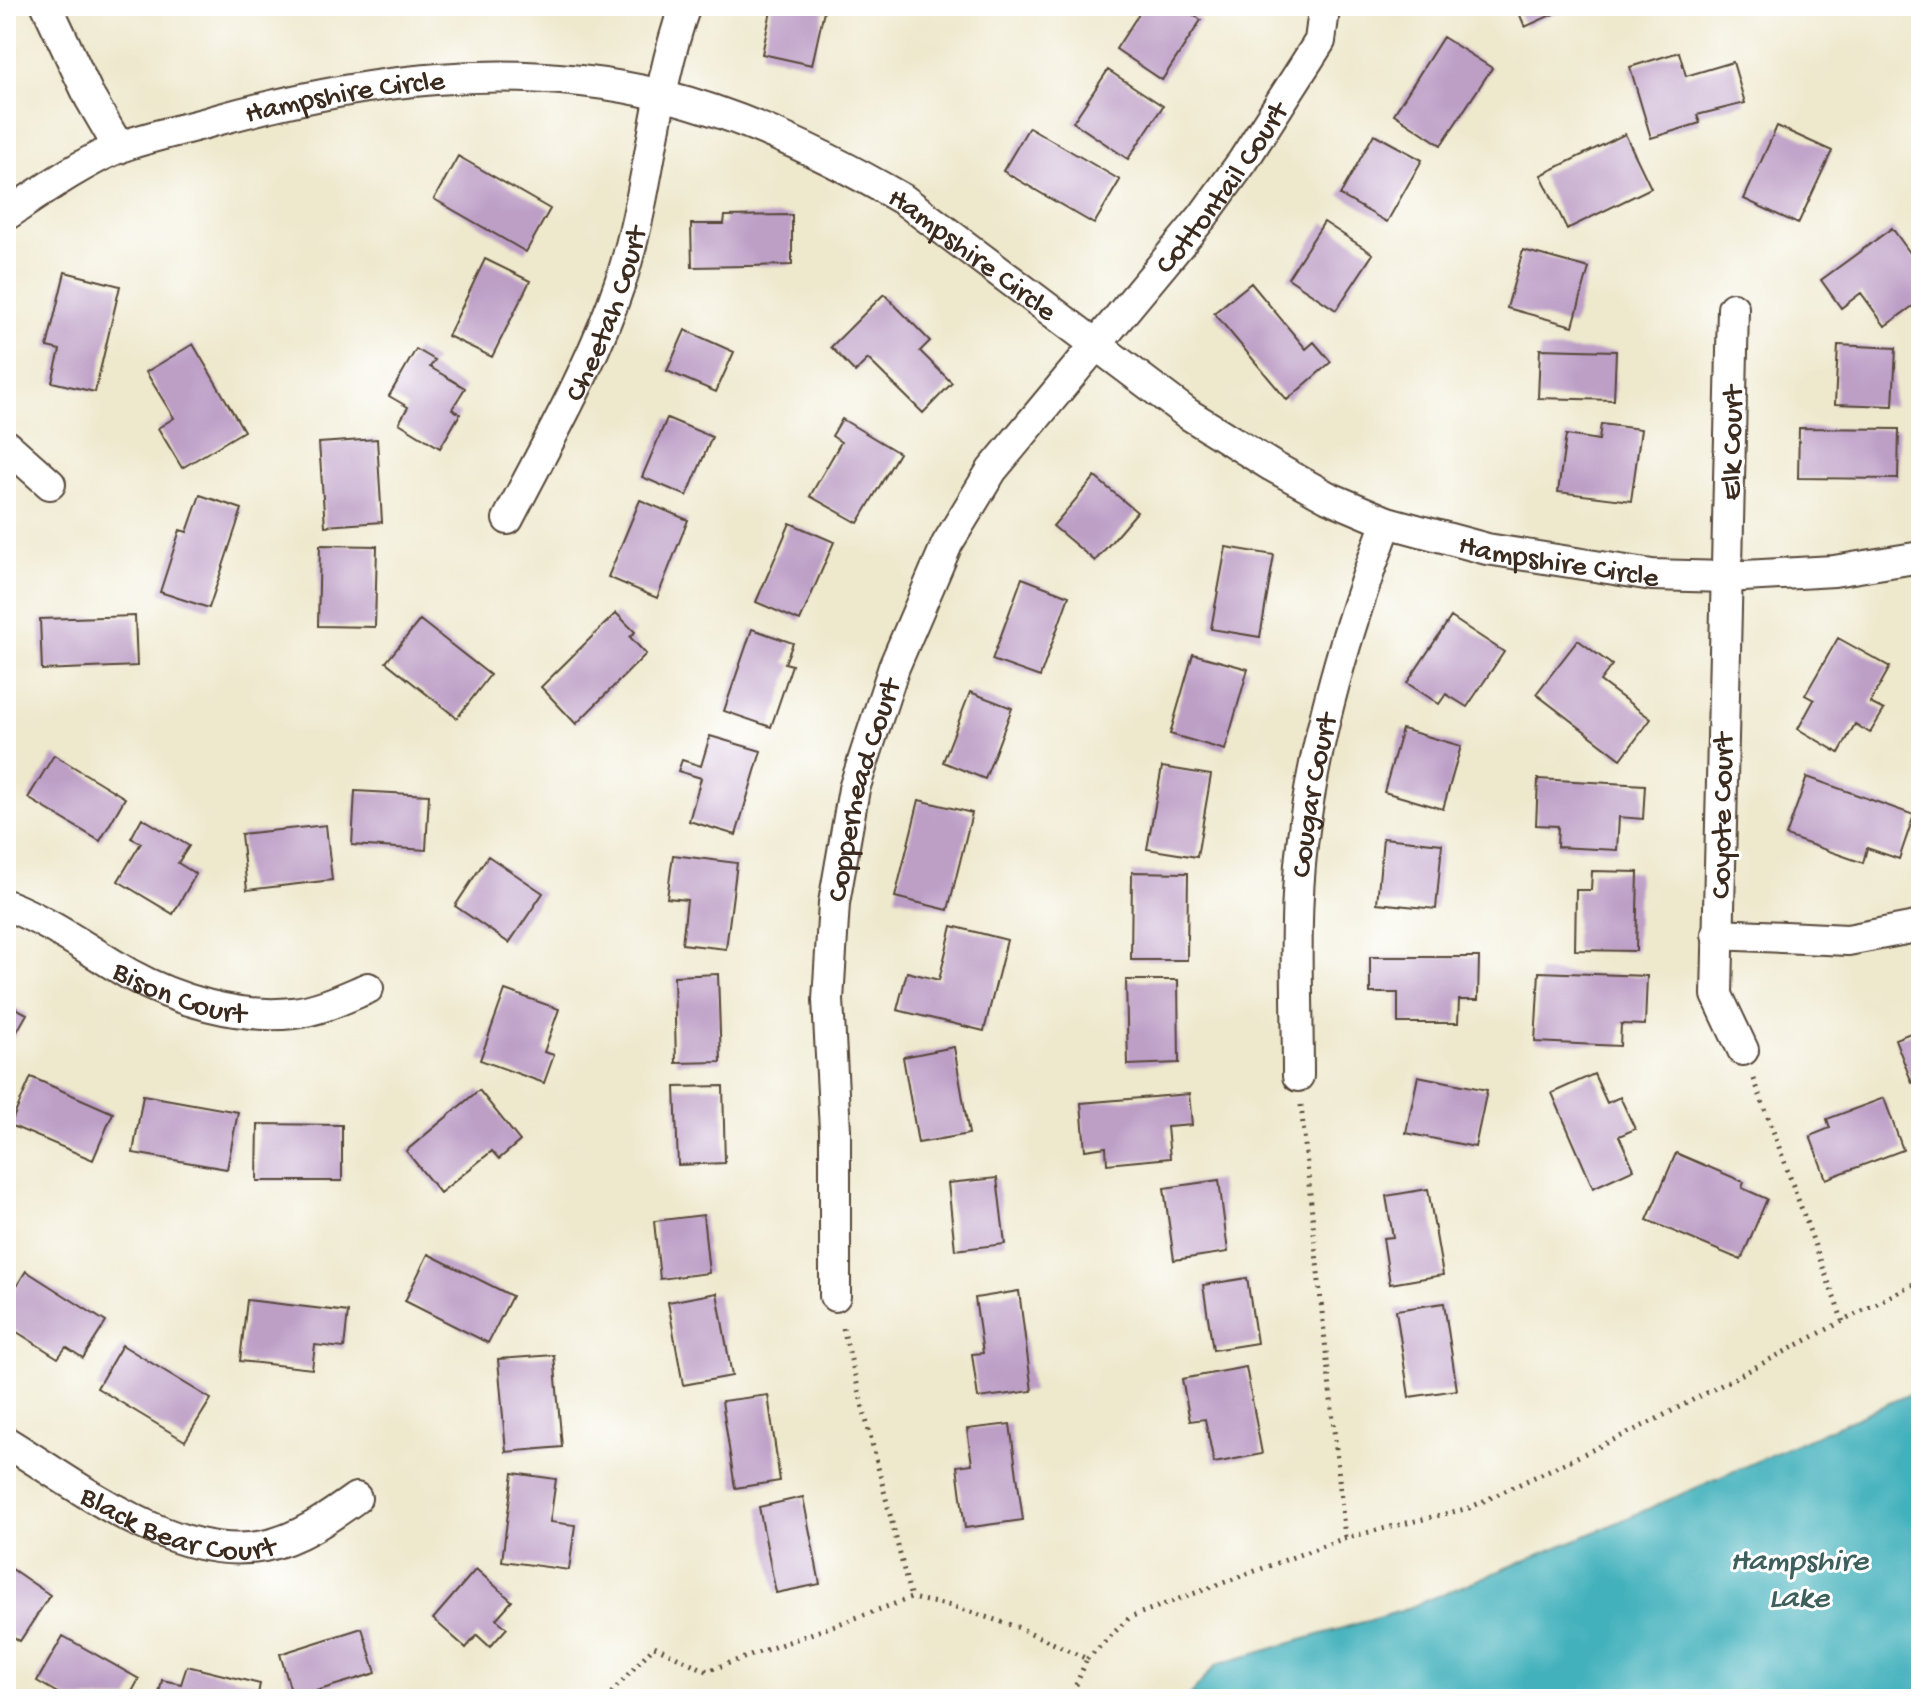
<svg xmlns="http://www.w3.org/2000/svg" width="1927" height="1705" viewBox="0 0 1927 1705" font-family="'Gochi Hand',sans-serif">
<style>
.water{fill:#42b1bc;stroke:#3e6e6d;stroke-width:2}
.building{fill:#bd9fc6}
.lines{fill:none;stroke-linecap:round;stroke-linejoin:round}
.street-casing{stroke:#564638;stroke-width:34}
.path{stroke:#564638;stroke-width:5;stroke-dasharray:2 6;stroke-linecap:butt}
.street{stroke:#fff;stroke-width:30}
.labels{text-anchor:middle;stroke-width:6;stroke-linejoin:round;paint-order:stroke}
.street-label{font-size:30px;fill:#3b2a1e;stroke:#fff}
.water-label{font-size:32px;font-style:italic;fill:#3e605d;stroke:#fff}
</style>
<rect width="100%" height="100%" fill="#fff"/>
<filter id="ink" filterUnits="userSpaceOnUse"><feTurbulence type="fractalNoise" baseFrequency=".0125" numOctaves="2"/><feDisplacementMap in="SourceGraphic" scale="16" xChannelSelector="R" yChannelSelector="G"/><feConvolveMatrix kernelMatrix="1 2 1 2 8 2 1 2 1" color-interpolation-filters="sRGB"/></filter>
<filter id="wash" filterUnits="userSpaceOnUse"><feTurbulence type="fractalNoise" baseFrequency=".006" numOctaves="4" result="noise"/><feDisplacementMap in="SourceGraphic" scale="32" xChannelSelector="R" yChannelSelector="G"/><feGaussianBlur stdDeviation="1.8" result="paint"/><feColorMatrix in="noise" values="0 0 0 0 0 0 0 0 0 0 0 0 0 0 0 0 0 1.4 0 .05"/><feComposite in="paint" operator="in"/></filter>
<g filter="url(#wash)">
<rect width="100%" height="100%" fill="#eee8cc"/>
<path class="water" d="M1921,1389V1699H1187L1216,1665L1401,1611L1600,1530Z"/>
<g id="blocks">
<path class="building" d="M772,6H825L812,65L762,54Z
M1144,6H1180L1201,20L1162,80L1116,49Z
M1516,6H1571L1525,27Z
M1443,37L1492,68L1441,145L1394,114Z
M1679,52L1686,76L1733,62L1745,103L1697,115L1700,123L1651,138L1630,67Z
M1108,70L1163,106L1128,159L1073,122Z
M1777,126L1832,151L1798,224L1744,199Z
M1029,127L1120,180L1094,224L1003,171Z
M1374,134L1422,160L1387,222L1340,195Z
M1625,134L1651,188L1567,229L1541,175Z
M458,156L550,209L526,252L434,199Z
M792,215V265L692,267L691,224H724L725,216Z
M1324,222L1373,254L1336,310L1288,278Z
M1892,228L1921,268V300L1885,326L1861,293L1841,308L1821,280Z
M1523,250L1589,268L1573,326L1507,308Z
M485,259L530,281L492,357L448,336Z
M65,272L120,286L95,392L52,382L60,350L47,347Z
M1251,283L1306,349L1314,342L1331,362L1287,400L1214,313Z
M884,294L930,341L920,351L952,383L923,413L868,359L855,372L831,347Z
M685,330L734,352L716,392L667,371Z
M193,344L244,431L182,468L158,428L174,418L146,372Z
M1838,345L1896,348L1893,406L1835,404Z
M416,349L435,360L430,367L465,388L452,409L460,414L440,448L399,423L408,407L389,396Z
M1540,349L1616,351L1614,400L1538,398Z
M667,418L712,437L687,496L642,477Z
M842,419L899,453L858,523L810,496L841,442L832,436Z
M1601,424L1641,429L1631,501L1558,492L1566,435L1599,440Z
M1799,428L1899,429L1898,479L1798,478Z
M377,439L382,522L325,526L319,443Z
M1095,477L1137,512L1095,561L1053,526Z
M200,495L242,509L209,608L160,592L180,530L187,532Z
M640,500L688,520L657,598L608,577Z
M790,523L834,542L800,621L756,602Z
M320,545L377,546L375,627L318,626Z
M1226,547L1274,555L1260,637L1211,629Z
M1022,578L1069,596L1040,677L992,660Z
M616,613L635,632L630,637L646,654L576,724L541,687Z
M135,616L137,666L42,670L40,619Z
M1451,617L1504,652L1467,707L1446,694L1439,704L1407,683Z
M420,620L490,675L457,718L386,662Z
M752,629L793,643L785,663L792,665L771,727L724,711Z
M1838,638L1890,667L1870,703L1884,710L1870,733L1855,724L1839,753L1798,729L1814,700L1805,695Z
M1578,640L1612,665L1600,681L1651,719L1621,759L1536,694Z
M1193,654L1248,669L1225,750L1170,734Z
M970,692L1012,708L985,779L943,762Z
M1402,729L1461,746L1443,809L1384,792Z
M710,736L761,751L736,835L689,821L701,778L678,771L682,760L701,766Z
M54,755L125,798L100,841L28,798Z
M1162,767L1211,775L1197,857L1147,849Z
M1807,777L1914,815L1899,859L1867,848L1863,863L1786,836Z
M1538,779L1645,785L1643,819L1619,817L1617,850L1557,847L1558,826L1536,825Z
M355,791L429,795L426,850L352,845Z
M919,800L972,813L948,910L895,897Z
M142,818L189,846L178,863L196,874L173,914L118,881L141,843L131,838Z
M326,825L332,880L247,890L241,834Z
M1383,838L1442,844L1436,909L1377,903Z
M673,855L737,863L726,949L682,944L687,900L667,898Z
M488,856L543,893L509,943L455,906Z
M1592,871L1638,872L1636,951L1575,950L1576,890H1591Z
M1132,872L1188,873L1187,960H1131Z
M952,926L1007,940L984,1031L897,1010L907,972L939,980Z
M1370,957H1479L1478,1000H1459L1458,1023H1398V993H1370Z
M1539,972L1647,976L1645,1025L1621,1024L1620,1046L1535,1042Z
M718,974L721,1062L676,1063L674,976Z
M1126,980H1178L1179,1063L1128,1065Z
M505,990L559,1009L544,1052L554,1055L544,1083L480,1060Z
M6,1003L27,1014L6,1051Z
M1921,1029V1079L1912,1083L1895,1039Z
M954,1047L969,1134L918,1143L903,1057Z
M1594,1074L1607,1103L1620,1097L1635,1129L1619,1136L1634,1169L1593,1188L1552,1093Z
M1418,1076L1487,1090L1475,1147L1406,1133Z
M31,1077L113,1113L93,1160L10,1125Z
M723,1086L725,1163L678,1165L675,1087Z
M479,1090L520,1141L499,1159L492,1151L440,1193L406,1151Z
M1189,1094L1192,1125L1167,1127L1170,1158L1107,1164L1106,1147L1085,1150L1081,1103Z
M143,1095L238,1112L227,1169L133,1153Z
M1884,1098L1903,1150L1826,1179L1810,1136L1830,1128L1827,1119Z
M258,1124L342,1125V1181H257Z
M1676,1153L1744,1182L1742,1188L1767,1199L1741,1260L1647,1220Z
M997,1178L1005,1244L955,1250L948,1183Z
M1219,1180L1228,1252L1174,1260L1164,1188Z
M1428,1189L1443,1275L1390,1284L1383,1238L1393,1237L1386,1196Z
M703,1215L709,1273L660,1279L654,1221Z
M428,1254L512,1296L488,1343L405,1301Z
M26,1271L106,1322L83,1358L66,1347L58,1358L6,1325V1303Z
M1247,1278L1257,1343L1213,1350L1203,1285Z
M1019,1291L1032,1391L978,1398L972,1354L983,1353L975,1298Z
M717,1293L732,1376L683,1385L668,1302Z
M247,1300L348,1312L344,1348L315,1345L312,1369L240,1361Z
M1444,1303L1457,1390L1409,1397L1396,1310Z
M122,1345L211,1399L185,1441L97,1388Z
M554,1355L562,1447L506,1452L498,1359Z
M1246,1367L1262,1454L1214,1463L1205,1419L1190,1421L1182,1379Z
M768,1395L780,1481L735,1488L722,1401Z
M1010,1424L1023,1520L965,1528L957,1466L972,1464L967,1429Z
M513,1473L556,1479L550,1522L575,1525L569,1570L502,1561Z
M803,1497L820,1584L776,1593L759,1507Z
M12,1569L50,1595L20,1641L6,1632V1578Z
M476,1569L512,1601L496,1619L507,1628L490,1647L477,1635L466,1648L433,1619Z
M362,1628L376,1673L293,1698L280,1654Z
M63,1636L139,1679L128,1699H68L37,1681Z
M187,1666L260,1684L257,1699H158L162,1680L181,1684Z"/>
</g>
</g>
<g filter="url(#ink)">
<use href="#blocks" fill-opacity="0" stroke="#564638" stroke-width="2"/>
<g class="lines">
<defs>
<g id="street">
<path d="M47,6L90,98L119,148"/>
<path id="s1" d="M6,215C39,193 83,162 120,147C150,136 183,130 213,121C360,80 510,59 661,95C746,116 828,156 904,200L1188,414L1272,466L1328,497L1387,522L1487,549L1652,575L1726,577L1834,571L1921,557"/>
<path d="M1733,308L1717,995L1743,1050"/>
<path d="M6,445L50,484"/>
<path id="s2" d="M508,519C548,441 593,364 621,280C650,191 653,95 685,6"/>
<path id="s3" d="M6,905C50,922 88,950 129,974C175,1000 240,1019 293,1013C320,1010 344,998 368,988"/>
<path d="M1717,934L1848,940L1921,926"/>
<path id="s4" d="M1298,1076C1298,1000 1293,921 1302,845C1315,734 1348,626 1387,522"/>
<path id="s5" d="M835,1296V1130L828,1000L834,903L854,789L894,667L947,544L992,470L1203,216L1243,161L1320,41L1323,18"/>
<path id="s6" d="M6,1442C77,1485 176,1564 264,1546C299,1539 328,1518 356,1498"/>
</g>
</defs>
<use href="#street" class="street-casing"/>
<path class="path" d="M1754,1079L1843,1322
M1301,1105L1345,1538
M843,1328L911,1598
M1087,1659L1130,1617L1345,1538L1469,1508L1649,1423L1921,1280
M606,1699L654,1646L707,1671L911,1598L952,1606L1020,1628L1087,1659L1070,1699"/>
<use href="#street" class="street"/>
</g>
</g>
<g class="labels">
<g class="street-label">
<text dy="10" stroke="none"><textPath href="#s1" startOffset="364">Hampshire Circle</textPath></text>
<text dy="10" stroke="none"><textPath href="#s5" startOffset="1222">Cottontail Court</textPath></text>
<text dy="10" stroke="none"><textPath href="#s1" startOffset="1036">Hampshire Circle</textPath></text>
<text dy="10" stroke="none"><textPath href="#s2" startOffset="228">Cheetah Court</textPath></text>
<text transform="translate(1730 443) rotate(-89)" y="10">Elk Court</text>
<text dy="10" stroke="none"><textPath href="#s1" startOffset="1708">Hampshire Circle</textPath></text>
<text dy="10" stroke="none"><textPath href="#s5" startOffset="510">Copperhead Court</textPath></text>
<text dy="10" stroke="none"><textPath href="#s4" startOffset="282">Cougar Court</textPath></text>
<text transform="translate(1720 816) rotate(-89)" y="10">Coyote Court</text>
<text dy="10" stroke="none"><textPath href="#s3" startOffset="196">Bison Court</textPath></text>
<text dy="10" stroke="none"><textPath href="#s6" startOffset="194">Black Bear Court</textPath></text>
</g>
<g class="water-label">
<text x="1799" y="1569">Hampshire<tspan x="1799" dy="37">Lake</tspan></text>
</g>
</g>
<rect width="1927" height="1705" fill="none" stroke="#fff" stroke-width="32"/>
</svg>
